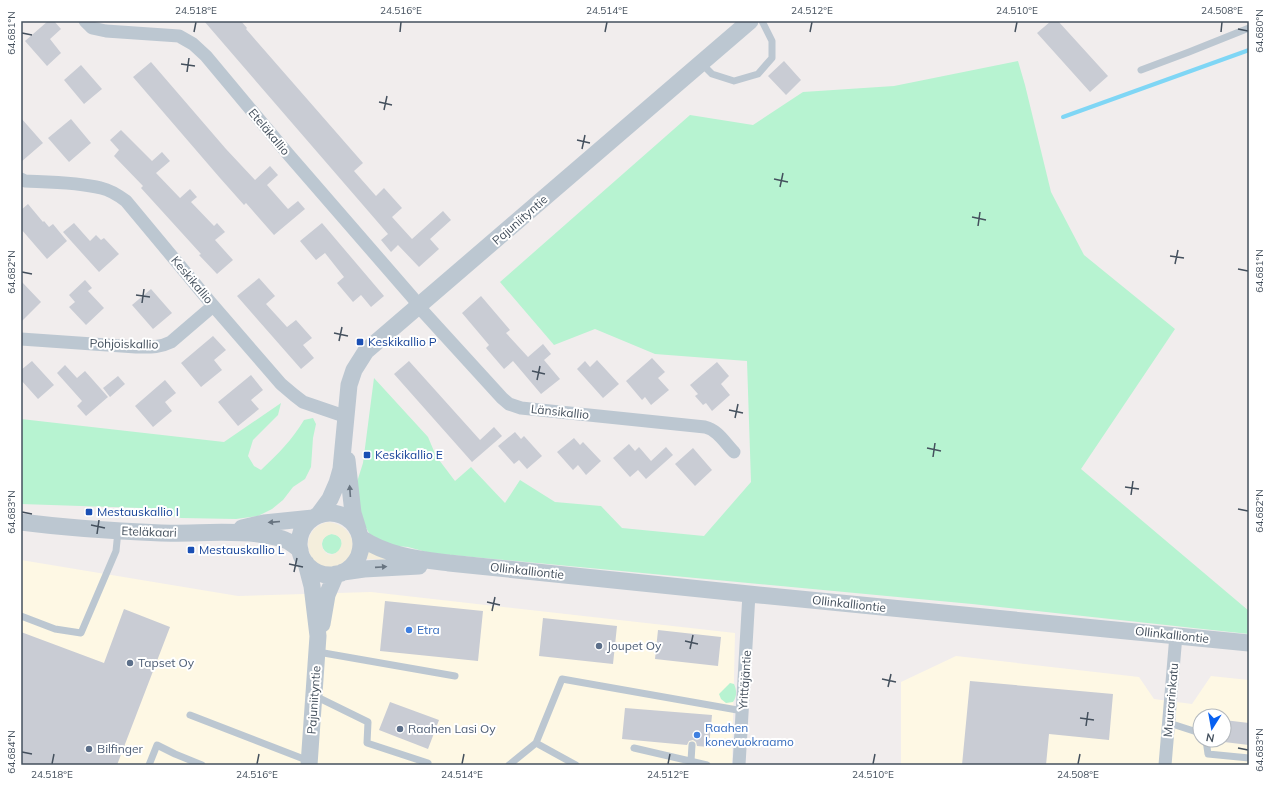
<svg xmlns="http://www.w3.org/2000/svg" width="1270" height="786" viewBox="0 0 1270 786" font-family="Mulish,sans-serif">
<style>
.commercial{fill:#fef8e4;fill-rule:evenodd}
.green{fill:#b7f3d1}
.sand{fill:#f4eedc;fill-rule:evenodd}
.lines{fill:none;stroke-linecap:round;stroke-linejoin:round}
.stream{stroke:#7fd6f5;stroke-width:4}
.building{fill:#c9ccd4}
.service{stroke:#bcc7d1;stroke-width:7}
.minor{stroke:#bcc7d1;stroke-width:13}
.tertiary{stroke:#bcc7d1;stroke-width:17}
.oneway{fill:#687480}
.ticks{fill:none;stroke:#44505d;stroke-width:1.5}
.transit-dot{fill:#1a4fb4;stroke:#fff;stroke-width:1.5}
.shop-dot{fill:#3f7fe0;stroke:#fff;stroke-width:1.5}
.service-dot{fill:#5c6f8a;stroke:#fff;stroke-width:1.5}
.labels{text-anchor:middle;stroke-width:4;stroke-linejoin:round;paint-order:stroke}
.street-label{font-size:12px;fill:#44505d;stroke:#fff}
.transit-label{font-size:12px;fill:#164399;stroke:#fff;text-anchor:start}
.shop-label{font-size:12px;fill:#366cbe;stroke:#fff;text-anchor:start}
.service-label{font-size:12px;fill:#4e5e75;stroke:#fff;text-anchor:start}
.neatline{fill:none;stroke:#44505d;stroke-width:1.5}
.ticks-label{font-size:10px;text-anchor:middle;fill:#44505d}
</style>
<rect width="100%" height="100%" fill="#f1eded"/>
<path class="commercial" d="M21,560L238,596L371,592L735,633L732,765H21Z
M956,656L1139,677L1154,699L1192,704L1211,676L1249,680V765H901V682ZM1200,716H1224V740H1200Z"/>
<path class="green" d="M1018,61L1025,85L1051,192L1084,255L1175,329L1081,469L1249,611V634L972,604L430,553L408,547L385,545L374,541L360,518L357,482L363,463L374,378L428,437L436,456L455,481L471,467L505,503L520,480L555,502L601,506L622,528L704,536L751,482L747,361L655,354L595,329L554,345L500,282L690,115L753,125L803,92L894,86Z
M281,403L278,415L253,440L248,456L254,466L261,470C278,454 292,440 304,420L313,418L316,424L313,438L311,467L305,479L293,487L283,500L272,509L258,516L236,519L181,518L141,508L21,504V419L224,442Z
M322 544a10 10 0 1 1 20 0a10 10 0 1 1-20 0Z
M730,683L734,684C737,691 737,696 733,702L726,703L721,699L719,694Z"/>
<path class="sand" d="M328,522C346,523 360,541 349,557C346,561 341,565 337,566C307,575 295,529 328,522ZM331,534C355,537 332,567 323,549C319,541 325,536 331,534Z
M367,550L391,560L367,559L365,554Z"/>
<g class="lines">
<path class="stream" d="M1063,117L1249,50"/>
</g>
<path class="building" d="M48,21H54L61,29L50,39L61,53L47,66L25,41Z
M204,21H241L247,28L246,29L363,163L354,171L376,196L384,188L402,208L392,217L412,239L443,211L451,220L430,239L439,249L419,267L398,245L391,252L381,240L388,234Z
M1051,21H1058L1108,76L1090,92L1037,33Z
M784,61L801,80L786,95L768,76Z
M151,62L226,149L255,180L270,166L278,175L267,185L288,209L298,201L305,209L274,235L246,203L244,205L220,178L133,77Z
M81,65L102,89L84,104L64,80Z
M21,118L43,143L21,162Z
M71,119L91,143L69,162L48,138Z
M121,130L152,161L162,152L170,161L156,173L180,198L190,189L197,197L191,202L214,226L217,223L225,232L215,240L233,260L217,274L199,255L201,254L141,188L143,186L114,156L119,150L110,140Z
M28,204L43,222L44,221L49,227L53,224L67,241L47,259L21,229V210Z
M74,223L90,241L96,235L101,240L104,238L119,254L99,272L63,232Z
M322,223L384,296L371,307L361,295L353,302L337,283L344,277L325,253L316,260L300,241Z
M259,278L275,296L266,304L287,327L296,320L312,338L303,345L314,358L301,369L237,296Z
M85,280L92,288L88,291L104,308L86,325L69,307L75,302L69,295Z
M21,281L41,302L21,322Z
M151,289L172,313L153,329L132,305Z
M481,296L510,330L506,333L528,357L543,344L551,354L544,360L560,379L541,394L513,361L504,369L486,348L489,345L462,313Z
M213,336L226,350L214,360L222,370L201,387L181,363Z
M652,358L665,372L658,378L669,390L651,405L645,397L642,400L626,381Z
M597,360L619,384L603,398L577,369L585,361L590,367Z
M32,361L54,385L38,399L21,380V370Z
M409,361L480,440L494,427L502,436L472,462L394,374Z
M717,362L729,376L721,384L730,395L712,411L706,403L703,405L695,396L698,394L690,385Z
M65,365L77,378L85,371L108,397L86,416L77,406L82,401L57,373Z
M251,375L263,390L251,400L259,409L238,426L218,402Z
M118,376L125,384L110,397L103,388Z
M165,380L176,393L165,402L172,411L153,427L135,406Z
M515,432L521,439L524,436L542,456L527,469L519,460L514,464L498,446Z
M574,438L580,445L583,442L601,461L586,475L578,465L573,470L557,452Z
M629,444L635,451L639,447L651,461L666,447L673,455L646,479L638,470L630,477L613,458Z
M693,448L712,470L695,486L675,464Z
M385,601L483,611L478,661L380,651Z
M124,609L170,627L117,765H21V632L104,663Z
M543,618L617,626L613,664L539,656Z
M658,630L721,637L718,666L655,659Z
M970,681L1113,694L1109,740L1049,734L1046,765H962Z
M390,702L439,720L428,749L379,730Z
M625,708L712,715L709,747L697,746L696,742L693,740L689,741L687,745L622,739Z
M1224,720L1249,723V745L1224,742Z"/>
<g class="lines">
<path class="service" d="M701,63L712,74L734,81L758,74L772,58V41L762,21
M1141,70L1189,52L1249,28
M21,616L55,629L81,633L116,551L118,531
M318,652L455,676
M315,696L368,722L367,743L428,763
M190,715L309,761
M1169,723L1200,733
M1206,740L1208,754L1249,758
M634,748L707,765
M691,761L692,745
M149,765L157,745L175,754L202,765
M509,765L536,743
M576,765L536,743L562,679L743,711"/>
<path class="minor" d="M85,21L92,28L106,31L179,36L193,44L206,56L288,154L413,298L419,307L502,398L509,404L521,408L705,427C718,430 725,443 734,452
M21,179L25,181C48,182 78,182 101,188C110,190 118,195 126,201L210,302L281,384L294,395L303,402L347,417
M21,339L136,347C149,347 159,348 171,342L213,306
M739,765L749,594
M1165,765L1176,635"/>
<path class="tertiary" d="M347,460L353,513L358,529
M299 544a31 31 0 1 1 62 0a31 31 0 1 1-62 0Z
M319,514L330,499L337,483L341,469L349,385L354,370L366,351L750,21
M21,522C67,528 114,531 161,533C193,534 226,530 258,534C267,536 276,536 285,540C291,542 295,546 300,550
M242,528L264,523L313,518
M361,538C388,556 418,559 449,563L749,594L1249,643
M306,563L312,586L318,636L309,765
M343,572L364,569L419,566
M322,624L327,595L336,574"/>
</g>
<defs><path id="oneway-solid" d="M-6-.8H1V-3.2L6.5 0L1 3.2V.8H-6Z"/></defs>
<g class="oneway">
<use href="#oneway-solid" transform="translate(350 491) rotate(-94)"/>
<use href="#oneway-solid" transform="translate(274 522) rotate(175)"/>
<use href="#oneway-solid" transform="translate(381 567) rotate(-4)"/>
</g>
<path class="ticks" d="M1238,29L1248,31M194,32L196,22M400,32L401,22M605,32L607,22M810,32L812,22M1015,32L1017,22M1221,32L1222,22M22,33L32,35M181,64L195,66M187,72L189,58M379,102L392,105M384,110L387,96M577,140L590,143M582,149L585,135M774,179L788,182M780,187L783,173M972,217L986,220M978,226L980,212M1170,256L1184,258M1175,264L1178,250M1238,269L1248,271M22,272L32,274M136,295L150,297M142,303L144,289M334,333L348,336M339,341L342,327M532,371L545,374M537,380L540,366M729,410L743,413M735,418L738,404M927,448L941,451M933,457L935,443M1125,487L1139,489M1131,495L1133,481M1238,509L1248,511M22,512L32,514M91,525L105,528M97,534L99,520M289,564L303,567M294,572L297,558M487,602L500,605M492,611L495,597M685,641L698,644M690,649L693,635M882,679L896,682M888,687L891,674M1080,718L1094,720M1086,726L1088,712M1238,748L1248,750M22,752L32,754M52,764L54,754M257,764L259,754M462,764L464,754M668,764L670,754M873,764L875,754M1078,764L1080,754"/>
<g class="transit-dot">
<rect x="356" y="338" width="8" height="8" rx="2"/>
<rect x="363" y="451" width="8" height="8" rx="2"/>
<rect x="85" y="508" width="8" height="8" rx="2"/>
<rect x="187" y="546" width="8" height="8" rx="2"/>
</g>
<g class="shop-dot">
<circle cx="409" cy="630" r="4"/>
<circle cx="697" cy="735" r="4"/>
</g>
<g class="service-dot">
<circle cx="599" cy="646" r="4"/>
<circle cx="130" cy="663" r="4"/>
<circle cx="400" cy="729" r="4"/>
<circle cx="89" cy="749" r="4"/>
</g>
<g class="labels">
<g class="street-label">
<text transform="translate(269 132) rotate(50)" y="4">Eteläkallio</text>
<text transform="translate(520 220) rotate(-41)" y="4">Pajuniityntie</text>
<text transform="translate(192 280) rotate(50)" y="4">Keskikallio</text>
<text transform="translate(124 344) rotate(1)" y="4">Pohjoiskallio</text>
<text transform="translate(560 412) rotate(6)" y="4">Länsikallio</text>
<text transform="translate(149 532) rotate(2)" y="4">Eteläkaari</text>
<text transform="translate(527 571) rotate(6)" y="4">Ollinkalliontie</text>
<text transform="translate(849 604) rotate(6)" y="4">Ollinkalliontie</text>
<text transform="translate(1172 635) rotate(6)" y="4">Ollinkalliontie</text>
<text transform="translate(745 680) rotate(-86)" y="4">Yrittäjäntie</text>
<text transform="translate(314 700) rotate(-86)" y="4">Pajuniityntie</text>
<text transform="translate(1171 700) rotate(-85)" y="4">Muurarinkatu</text>
</g>
<g class="transit-label">
<text x="368" y="346">Keskikallio P</text>
<text x="375" y="459">Keskikallio E</text>
<text x="97" y="516">Mestauskallio I</text>
<text x="199" y="554">Mestauskallio L</text>
</g>
<g class="shop-label">
<text x="417" y="634">Etra</text>
<text x="705" y="732">Raahen<tspan x="705" dy="14">konevuokraamo</tspan></text>
</g>
<g class="service-label">
<text x="607" y="650">Joupet Oy</text>
<text x="138" y="667">Tapset Oy</text>
<text x="408" y="733">Raahen Lasi Oy</text>
<text x="97" y="753">Bilfinger</text>
</g>
</g>
<rect width="1270" height="786" fill="none" stroke="#ffffff" stroke-width="44"/>
<g transform="translate(1212 728) rotate(191)"><circle r="19" fill="#ffffff" stroke="#b4b9be"/>
<path d="M0-3L7 15L0 10L-7 15Z" fill="#0760f1"/>
<text y="-6" font-size="11" font-weight="bold" text-anchor="middle" fill="#44505d">N</text>
</g>
<rect x="22" y="22" width="1226" height="742" class="neatline"/>
<g class="ticks-label">
<text x="196" y="14">24.518°E</text>
<text x="401" y="14">24.516°E</text>
<text x="607" y="14">24.514°E</text>
<text x="812" y="14">24.512°E</text>
<text x="1017" y="14">24.510°E</text>
<text x="1222" y="14">24.508°E</text>
<text transform="translate(1259 31) rotate(-90)" y="4">64.680°N</text>
<text transform="translate(11 33) rotate(-90)" y="4">64.681°N</text>
<text transform="translate(1259 271) rotate(-90)" y="4">64.681°N</text>
<text transform="translate(11 272) rotate(-90)" y="4">64.682°N</text>
<text transform="translate(1259 511) rotate(-90)" y="4">64.682°N</text>
<text transform="translate(11 512) rotate(-90)" y="4">64.683°N</text>
<text transform="translate(1259 750) rotate(-90)" y="4">64.683°N</text>
<text transform="translate(11 752) rotate(-90)" y="4">64.684°N</text>
<text x="52" y="778">24.518°E</text>
<text x="257" y="778">24.516°E</text>
<text x="462" y="778">24.514°E</text>
<text x="668" y="778">24.512°E</text>
<text x="873" y="778">24.510°E</text>
<text x="1078" y="778">24.508°E</text>
</g>
</svg>
